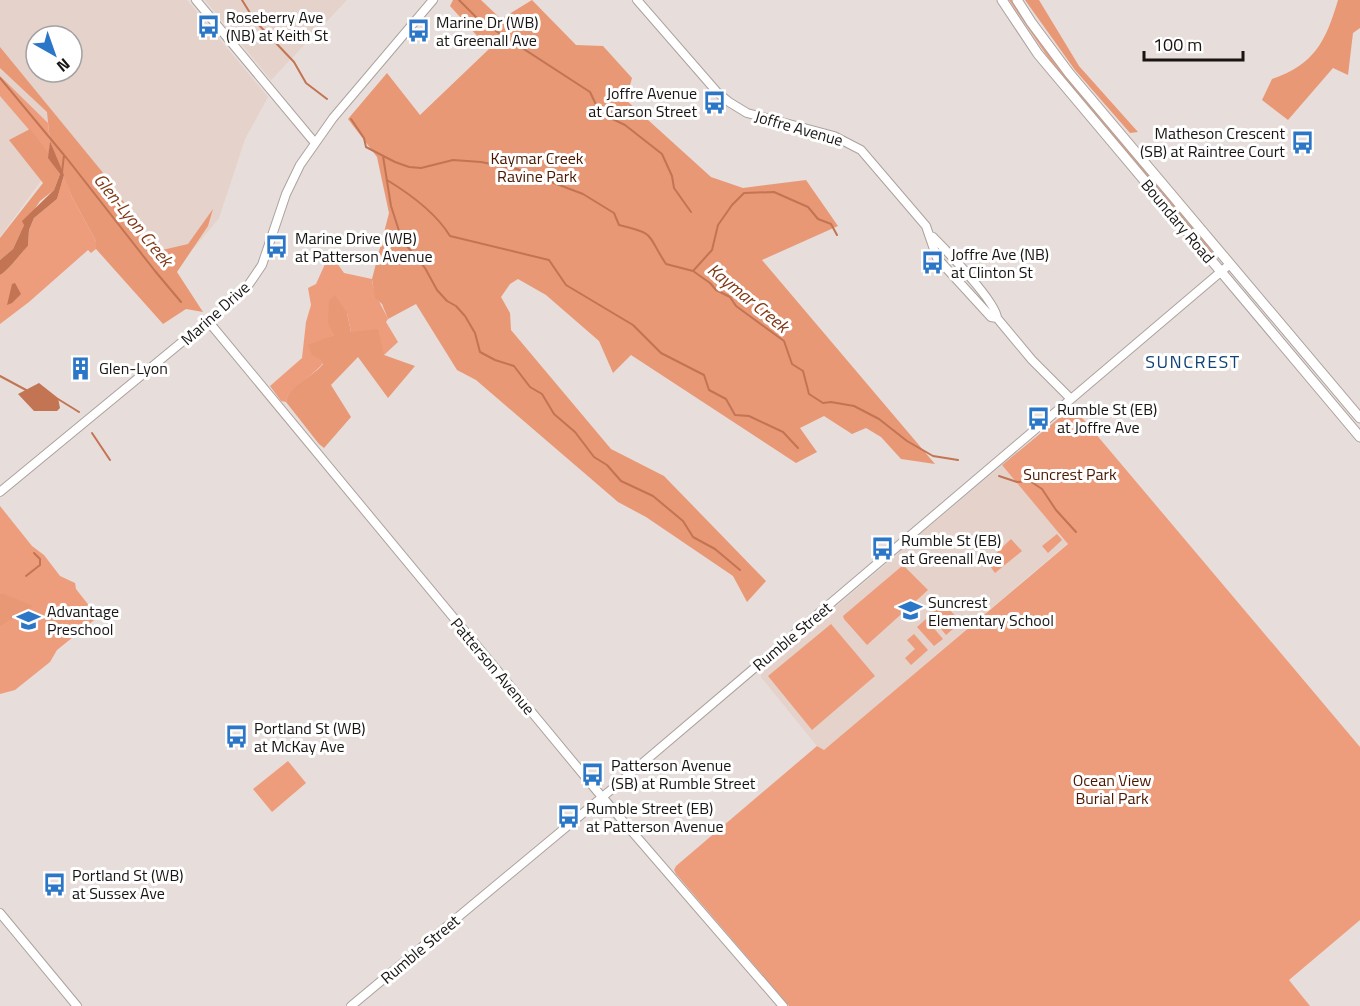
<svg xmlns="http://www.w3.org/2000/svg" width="1360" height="1006" viewBox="0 0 1360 1006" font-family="'Titillium Web',sans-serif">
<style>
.built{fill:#e4d2cb;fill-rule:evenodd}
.green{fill:#ed9d7c}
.forest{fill:#e99876}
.water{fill:#c27453}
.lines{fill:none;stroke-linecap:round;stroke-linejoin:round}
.stream{stroke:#c27453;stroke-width:2}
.secondary-casing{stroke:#aba29e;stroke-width:10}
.primary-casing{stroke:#aba29e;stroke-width:11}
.secondary{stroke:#fff;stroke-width:8}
.primary{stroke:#fff;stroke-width:9}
.labels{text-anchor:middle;stroke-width:6;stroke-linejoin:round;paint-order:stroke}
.poi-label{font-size:16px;fill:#181513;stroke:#fff;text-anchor:start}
.street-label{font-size:16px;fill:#181513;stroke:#fff}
.park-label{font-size:16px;fill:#4a1801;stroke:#fff}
.water-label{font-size:18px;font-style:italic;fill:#813816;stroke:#fff}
.neighbourhood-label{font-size:18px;letter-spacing:1.5px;fill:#134376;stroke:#fff}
</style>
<rect width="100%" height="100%" fill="#e7ddda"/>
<path class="built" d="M0,0H187L268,97L245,139L219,218L195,247L165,273L68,160L40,182L0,237ZM36,36H72V72H36Z
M205,0H347L271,80Z
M1002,465L1068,543L824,750L817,746L761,677V670L897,555L900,549L924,529L929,527Z"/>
<path class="green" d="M1009,0H1013L1219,256L1216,258L1055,68Z
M0,76L48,123L50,141L49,153L0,96Z
M64,175L72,197L96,241V249L91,253L88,250L29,302L0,324V275C9,270 20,254 28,246L29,230L34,218L57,199Z
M337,263L344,273L372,279C373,294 382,305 388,319L386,322L398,342L384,355L351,332L347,313L335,335C322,337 319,353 323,363C311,379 289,385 286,402L281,401L270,386L302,358L306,322L311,305L308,288L316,284L325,264Z
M1070,409H1073L1084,420L1360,747V920L1289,980L1310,1006H789L676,874L674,870L676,866L817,746L824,750L1068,544L1002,465Z
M0,506L32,546L44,555L60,576L75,583L76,589L98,617L57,650L50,662L15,690L0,694Z
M1057,534L1062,540L1048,553L1042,546Z
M1011,539L1022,551L995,573L987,562Z
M902,566L905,567L928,590L867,645L844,619L843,616Z
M941,605L946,611L949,609L961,622L946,635L930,615Z
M926,619L943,639L934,646L917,627Z
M831,624L875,676L812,730L768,676Z
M914,634L928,650L911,665L905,658L915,649L907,640Z
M288,761L306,783L272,812L253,789Z"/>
<path class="forest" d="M453,0H481L501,19L532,0L576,45L603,46L632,78L626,100L711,177L743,188L806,180L838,226L762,260L935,464L901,459L881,437L866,428L852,434L824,416L800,428L817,452L796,463L631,355L613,373L599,341L546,295L518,279L510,284L501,297L510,313L511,330L611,449L664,476L766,581L747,602L733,576L646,517L618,502L476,380L457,370L416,304L388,319L382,304L375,298L372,279L389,213L377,157L348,119L387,73L420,115L489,49L450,6Z
M1025,0H1039L1079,66L1138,132L1130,133L1075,70Z
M1338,0H1360V28L1353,33L1348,75L1333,68L1288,120L1262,100L1272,79C1314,65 1326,41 1338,0Z
M0,47L104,174L158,251L188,244L213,209L208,226L177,272L203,312L186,309L163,324L96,249V241L72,197L50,141L47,112L0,68Z
M30,129L49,153V158L60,174L54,190L40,201L24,225L13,249L0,260V238L43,183L9,140Z
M335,295L347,313L351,332L378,329L384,355L415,366L388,398L358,357L331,385L351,417L324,448L319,444L286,402C289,384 311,379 323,364L321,360L312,355L308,345L334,335L328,323L329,300Z
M0,594H4L33,606L0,626Z"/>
<path class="water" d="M50,141L64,175L57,199L34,218L29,230L28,246C20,254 9,270 0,275V260L13,249L24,225L22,221L54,190L60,174L48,158Z
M15,283L21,294L12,303L7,305L12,284Z
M39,383L58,398L60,408L57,411H34L18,394Z"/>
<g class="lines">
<path class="stream" d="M242,0L255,21L294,62L306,83L327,99
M459,0L479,20L590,92L600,113L625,125L662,154L672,176L674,188L691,212
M0,78L64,155L62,172
M351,119L364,138L366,147L395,162L409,167L421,168L453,160L481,162L517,169L583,194L614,213L619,225C657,234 646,234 666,264L693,271L710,283L716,290L730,297L736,306L784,341L792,364L803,371L809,394L823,403L831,402L854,406L879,419L907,441L933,456L958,460
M65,156L155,271L181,302
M383,156L391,206L402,240L425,268L437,290L447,301L456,306L465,316L475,333L480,352L495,360L514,366L530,387L542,394L554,414L575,432L594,457L607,465L621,481L653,496L683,521L693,537L715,549L740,570
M387,180C410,194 436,213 450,236L549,260L566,285L633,325L661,353L704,375L709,390L726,399L735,415L749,416L783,432L798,448
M693,271L712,250L718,225L732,205L744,193L774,192L808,207L818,219L831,224L837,235
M0,376L26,390
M58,399L79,412
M92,433L110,460
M999,476L1017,482L1030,481L1042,489L1056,510L1076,532
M26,576L40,565V559L34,553"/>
<defs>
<path id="secondary" d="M196,0L315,143
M637,0L717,92L729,102L747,113L834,136L861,150L926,226L937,258L991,317L997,318L1032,360L1071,399
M933,237C946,250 997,303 997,318
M208,321L597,791L783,1006
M0,492L245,290L262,265L286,194L300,165L333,118L433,0
M0,913L77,1006
M351,1006L612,789L1230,264"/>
<path id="primary" d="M1002,0L1038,54L1360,437
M1017,0L1031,22L1069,73L1360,418"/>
</defs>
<use href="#secondary" class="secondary-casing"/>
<use href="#primary" class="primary-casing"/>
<use href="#secondary" class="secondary"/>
<use href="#primary" class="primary"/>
</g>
<defs>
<symbol id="bus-bare" viewBox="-9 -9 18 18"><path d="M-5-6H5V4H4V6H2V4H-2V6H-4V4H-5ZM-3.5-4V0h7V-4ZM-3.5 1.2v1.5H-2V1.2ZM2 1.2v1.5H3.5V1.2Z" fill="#2b76c6" stroke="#fff" stroke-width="2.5" paint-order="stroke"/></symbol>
<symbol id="building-bare" viewBox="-9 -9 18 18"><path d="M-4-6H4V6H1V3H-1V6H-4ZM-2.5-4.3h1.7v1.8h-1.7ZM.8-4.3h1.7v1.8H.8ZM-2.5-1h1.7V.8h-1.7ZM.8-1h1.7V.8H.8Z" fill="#2b76c6" stroke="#fff" stroke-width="2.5" paint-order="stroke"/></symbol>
<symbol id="school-bare" viewBox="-9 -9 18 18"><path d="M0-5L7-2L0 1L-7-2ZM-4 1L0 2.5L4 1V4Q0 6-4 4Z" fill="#2b76c6" stroke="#fff" stroke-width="2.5" paint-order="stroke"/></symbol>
</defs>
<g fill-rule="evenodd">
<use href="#bus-bare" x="192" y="10" width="33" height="33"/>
<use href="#bus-bare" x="402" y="14" width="33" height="33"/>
<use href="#bus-bare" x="698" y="86" width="33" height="33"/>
<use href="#bus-bare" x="1286" y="126" width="33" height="33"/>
<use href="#bus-bare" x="260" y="230" width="33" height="33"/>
<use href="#bus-bare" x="916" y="246" width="33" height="33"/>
<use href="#building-bare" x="64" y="352" width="33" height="33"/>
<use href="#bus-bare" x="1022" y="402" width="33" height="33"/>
<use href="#bus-bare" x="866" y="532" width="33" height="33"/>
<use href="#school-bare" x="894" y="594" width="33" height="33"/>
<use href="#school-bare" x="12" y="604" width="33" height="33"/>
<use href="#bus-bare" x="220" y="720" width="33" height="33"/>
<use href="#bus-bare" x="576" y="758" width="33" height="33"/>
<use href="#bus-bare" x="552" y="800" width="33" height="33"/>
<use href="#bus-bare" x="38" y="868" width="33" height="33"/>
</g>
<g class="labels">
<g class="poi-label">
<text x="226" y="23">Roseberry Ave<tspan x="226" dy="18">(NB) at Keith St</tspan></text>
<text x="436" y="28">Marine Dr (WB)<tspan x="436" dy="18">at Greenall Ave</tspan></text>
<text x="697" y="99" text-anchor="end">Joffre Avenue<tspan x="697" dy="18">at Carson Street</tspan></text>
<text x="1285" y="139" text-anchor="end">Matheson Crescent<tspan x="1285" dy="18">(SB) at Raintree Court</tspan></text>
<text x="295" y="244">Marine Drive (WB)<tspan x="295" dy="18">at Patterson Avenue</tspan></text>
<text x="951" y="260">Joffre Ave (NB)<tspan x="951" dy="18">at Clinton St</tspan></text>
<text x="99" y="374">Glen-Lyon</text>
<text x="1057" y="415">Rumble St (EB)<tspan x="1057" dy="18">at Joffre Ave</tspan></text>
<text x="901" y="546">Rumble St (EB)<tspan x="901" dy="18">at Greenall Ave</tspan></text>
<text x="928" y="608">Suncrest<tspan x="928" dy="18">Elementary School</tspan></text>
<text x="47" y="617">Advantage<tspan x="47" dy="18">Preschool</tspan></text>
<text x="254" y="734">Portland St (WB)<tspan x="254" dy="18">at McKay Ave</tspan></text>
<text x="611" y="771">Patterson Avenue<tspan x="611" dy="18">(SB) at Rumble Street</tspan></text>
<text x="586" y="814">Rumble Street (EB)<tspan x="586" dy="18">at Patterson Avenue</tspan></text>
<text x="72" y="881">Portland St (WB)<tspan x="72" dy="18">at Sussex Ave</tspan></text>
</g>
<g class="street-label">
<text transform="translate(799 128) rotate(16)" y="6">Joffre Avenue</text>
<text transform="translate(1178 221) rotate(50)" y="6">Boundary Road</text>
<text transform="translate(215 313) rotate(-42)" y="6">Marine Drive</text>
<text transform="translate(792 636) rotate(-40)" y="6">Rumble Street</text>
<text transform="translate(493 666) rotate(50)" y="6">Patterson Avenue</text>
<text transform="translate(420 949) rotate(-40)" y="6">Rumble Street</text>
</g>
<g class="park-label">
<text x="537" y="164">Kaymar Creek<tspan x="537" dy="18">Ravine Park</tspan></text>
<text x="1070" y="480">Suncrest Park</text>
<text x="1112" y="786">Ocean View<tspan x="1112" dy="18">Burial Park</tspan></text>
</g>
<g class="water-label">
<text transform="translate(133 220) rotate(51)" y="6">Glen-Lyon Creek</text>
<text transform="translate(748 298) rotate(39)" y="6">Kaymar Creek</text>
</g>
<g class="neighbourhood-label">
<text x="1193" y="368">SUNCREST</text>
</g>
</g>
<g transform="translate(54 54) rotate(140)"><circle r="28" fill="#ffffff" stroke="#a3a1a1" stroke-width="1.5"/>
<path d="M0-4.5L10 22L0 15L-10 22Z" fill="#2b76c6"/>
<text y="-9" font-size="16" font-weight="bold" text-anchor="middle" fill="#181513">N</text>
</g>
<path d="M1144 51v9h99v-9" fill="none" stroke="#181513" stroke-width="3"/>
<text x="1153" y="51" font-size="18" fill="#181513" stroke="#ffffff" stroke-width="4.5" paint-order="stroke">100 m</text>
</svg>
